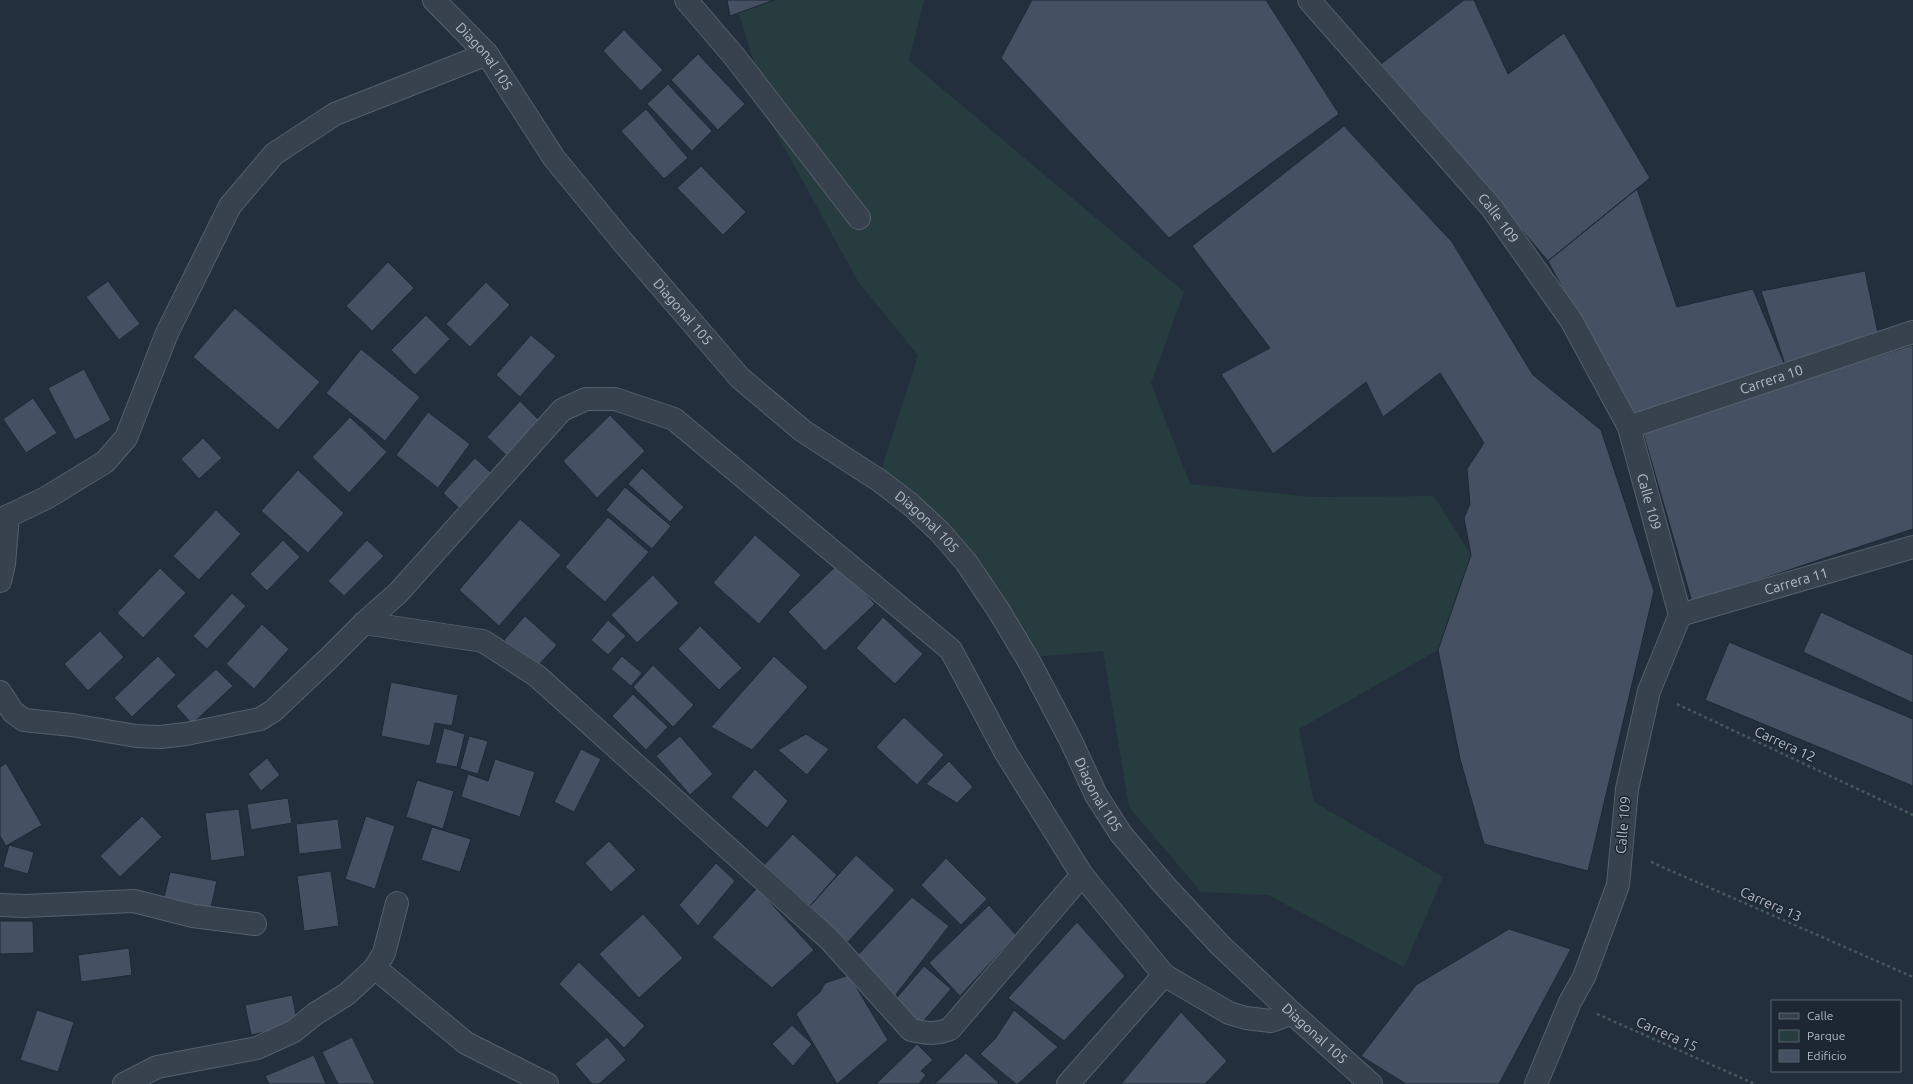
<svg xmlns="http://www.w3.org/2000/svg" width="1913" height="1084" viewBox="0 0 1913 1084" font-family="Ubuntu,sans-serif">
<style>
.green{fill:#263c3f}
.building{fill:#455162;stroke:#1f2835}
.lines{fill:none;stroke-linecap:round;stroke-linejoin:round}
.minor-casing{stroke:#565f6c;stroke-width:24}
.path{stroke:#44595c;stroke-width:2.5;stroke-dasharray:3 3;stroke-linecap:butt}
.minor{stroke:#38414e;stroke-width:22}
.labels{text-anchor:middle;stroke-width:3;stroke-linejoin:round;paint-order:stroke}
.street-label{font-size:14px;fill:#b4bcc9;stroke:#1d2633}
</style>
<rect width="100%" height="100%" fill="#242f3e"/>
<path class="green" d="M735,0H924L909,61L1184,292L1151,383L1190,484L1311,497L1434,496L1471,555L1438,650L1299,729L1314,802L1443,877L1404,967L1268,895L1201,892L1129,807L1103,651L1034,657L881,471L918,355L859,283L774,129Z"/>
<path class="building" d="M727,0H774L730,16Z
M1032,0H1266L1339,114L1169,238L1001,58Z
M1464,0H1474L1508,74L1564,33L1650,178L1548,261L1381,64Z
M624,30L663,70L641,91L603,51Z
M698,54L745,104L718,130L671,80Z
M668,84L712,131L692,151L647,104Z
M646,109L688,158L664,179L621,131Z
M1344,126L1452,242L1533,375L1601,430L1654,591L1588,871L1484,844L1460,759L1438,650L1471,555L1464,518L1470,504L1467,469L1484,443L1440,373L1383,417L1366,382L1273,454L1221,374L1270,348L1192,246Z
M701,166L746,212L723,235L677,188Z
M1637,189L1677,307L1753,289L1786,368L1632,419L1548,261Z
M388,262L414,288L372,331L346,306Z
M1865,271L1878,333L1786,368L1761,291Z
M108,281L140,324L119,340L86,297Z
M486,282L510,305L470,347L446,324Z
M235,308L320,382L278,430L193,357Z
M426,315L450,339L415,375L391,350Z
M531,335L556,356L520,397L496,375Z
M1913,345V529L1692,602L1642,429Z
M361,349L420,397L385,441L326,393Z
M84,369L111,420L75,440L48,388Z
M33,398L57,433L26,453L3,419Z
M520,401L544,425L511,460L487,437Z
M428,412L470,444L438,488L396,455Z
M610,415L645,451L597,498L563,461Z
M350,417L387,452L349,493L312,457Z
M203,438L222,458L199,479L181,459Z
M475,458L499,480L466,515L443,493Z
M642,468L684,507L670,522L628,484Z
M298,470L344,513L308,553L261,511Z
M625,487L671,526L652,549L606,510Z
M216,510L241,534L199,580L173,556Z
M608,517L649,552L605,602L565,567Z
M520,519L561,555L499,626L459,590Z
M755,535L801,575L759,624L713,583Z
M283,540L300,557L267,591L250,574Z
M367,540L384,556L344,596L328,581Z
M838,564L875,604L825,651L788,612Z
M160,568L186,593L143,638L117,613Z
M653,575L679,603L637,643L611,615Z
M232,593L246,606L207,649L193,636Z
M1821,612L1913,655V703L1803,652Z
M525,616L557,645L535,669L504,640Z
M883,617L923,654L895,684L856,648Z
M608,620L626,636L608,655L591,640Z
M262,624L289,649L254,689L226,664Z
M700,626L742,668L719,690L678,649Z
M100,631L124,657L88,691L64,664Z
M1729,642L1913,719V786L1705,700Z
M158,656L176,675L132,717L114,698Z
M622,656L642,673L631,686L611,669Z
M774,656L808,687L752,750L711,727Z
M653,665L694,705L673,727L633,687Z
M216,669L233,686L192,724L176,706Z
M391,682L458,695L452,726L435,723L430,746L381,736Z
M633,694L668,727L646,750L612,716Z
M904,717L944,755L917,785L876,747Z
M444,728L465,734L457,767L435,763Z
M806,734L829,749L807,775L778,750Z
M469,736L488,741L478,774L460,769Z
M680,736L713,774L690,795L656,756Z
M581,749L601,759L574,812L554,802Z
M267,758L280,775L261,791L248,774Z
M495,759L535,772L520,817L461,797L468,774L488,781Z
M949,761L973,787L957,803L926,784Z
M6,763L42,825L6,846L0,836V767Z
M755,769L788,801L767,828L731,797Z
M417,780L454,791L443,829L406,817Z
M288,798L292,823L251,830L247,804Z
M239,809L245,856L211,861L205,813Z
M142,816L162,837L120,877L100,856Z
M366,816L395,826L375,889L345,879Z
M338,819L342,849L299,854L296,824Z
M432,827L471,839L460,872L421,860Z
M793,834L837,875L810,906L764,865Z
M609,841L636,870L611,892L585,863Z
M9,845L34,852L28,874L3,867Z
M856,855L895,890L848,942L810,906Z
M946,858L987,899L961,925L921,885Z
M716,863L735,881L698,926L679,905Z
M331,871L339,926L304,931L297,876Z
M170,872L217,881L210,912L163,902Z
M757,888L814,950L772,988L712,937Z
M912,897L949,926L894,997L856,957Z
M989,905L1016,935L960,996L929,963Z
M643,914L683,958L639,998L599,954Z
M0,921H33L34,953L0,954Z
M1077,922L1125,976L1064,1041L1008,998Z
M1509,929L1571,949L1499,1084H1406L1361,1056L1416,985Z
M129,948L132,975L81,982L78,955Z
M579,962L645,1026L624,1048L559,984Z
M924,966L951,989L921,1024L894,1001Z
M849,975L888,1040L837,1084L796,1014L820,992L825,983Z
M292,995L298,1025L251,1035L245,1005Z
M37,1010L74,1022L58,1072L20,1060Z
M1014,1010L1058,1047L1018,1084H1016L980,1054L995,1039Z
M1181,1012L1227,1061L1205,1084H1121Z
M792,1025L812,1044L793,1066L772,1044Z
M352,1037L375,1084H338L322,1052Z
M607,1037L626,1060L599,1084H592L575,1064Z
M917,1044L933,1060L921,1071L926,1075L919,1084H876Z
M966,1053L999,1083L998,1084H935Z
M314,1055L326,1084H269L265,1076Z"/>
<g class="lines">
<defs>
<g id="minor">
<path id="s1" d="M434,0L487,54L554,158L622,241L740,378L803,431L880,481L910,504L940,532L966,562L999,611L1030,663L1071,741L1096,795L1121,834L1165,886L1220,945L1292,1013L1371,1084"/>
<path d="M686,0L734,56L859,218"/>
<path id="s2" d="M1309,0L1492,208L1571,320L1629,427L1680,615L1649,691L1627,789L1618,885L1584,977L1570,1002L1536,1084"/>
<path id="s3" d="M1629,427L1913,332"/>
<path d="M0,520L46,498L105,462L126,438L167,333L230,206L274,154L335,114L487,54"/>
<path d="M0,581L4,564L8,516"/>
<path id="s4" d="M1680,615L1913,547"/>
<path d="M364,623L483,641L537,676L829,939L911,1030C925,1033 936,1035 950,1029L1082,875"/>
<path d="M0,692L13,712L24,720L72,725L136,736L160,737L186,734L260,719L273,711L328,659L364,623L398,593L562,410L586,399H615L674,419L951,650L1006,753L1082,875L1164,975L1229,1013L1246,1018L1271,1021L1292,1013"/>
<path d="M0,905L25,906L134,901L193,916L255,924"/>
<path d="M375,968L384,953L397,903"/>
<path d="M124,1084L157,1067L257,1048L294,1031L315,1014L347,994L375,968L466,1043L547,1084"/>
<path d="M1068,1084L1164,975"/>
</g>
</defs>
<use href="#minor" class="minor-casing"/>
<path class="path" d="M1677,704L1913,815
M1651,862L1913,977
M1597,1014L1755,1084"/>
<use href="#minor" class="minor"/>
</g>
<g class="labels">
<g class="street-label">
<text dy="5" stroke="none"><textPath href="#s1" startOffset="76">Diagonal 105</textPath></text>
<text dy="5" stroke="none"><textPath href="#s2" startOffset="289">Calle 109</textPath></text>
<text dy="5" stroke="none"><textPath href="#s1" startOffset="400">Diagonal 105</textPath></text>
<text dy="5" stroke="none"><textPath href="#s3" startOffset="150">Carrera 10</textPath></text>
<text dy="5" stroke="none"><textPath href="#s2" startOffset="613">Calle 109</textPath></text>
<text dy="5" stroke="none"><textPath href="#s1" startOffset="724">Diagonal 105</textPath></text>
<text dy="5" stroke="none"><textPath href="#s4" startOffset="121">Carrera 11</textPath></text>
<text transform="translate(1785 744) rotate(25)" y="5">Carrera 12</text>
<text dy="5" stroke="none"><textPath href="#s1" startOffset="1048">Diagonal 105</textPath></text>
<text transform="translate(1623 825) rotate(-85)" y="5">Calle 109</text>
<text transform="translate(1771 904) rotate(24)" y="5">Carrera 13</text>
<text dy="5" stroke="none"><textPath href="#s1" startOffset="1372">Diagonal 105</textPath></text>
<text transform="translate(1667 1034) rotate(24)" y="5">Carrera 15</text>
</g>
</g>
<rect x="1771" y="1000" width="130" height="72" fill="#1d2633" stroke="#59626f"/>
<rect x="1779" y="1013" width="20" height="6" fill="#38414e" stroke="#59626f"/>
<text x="1807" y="1020" font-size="12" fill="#b4bcc9">Calle</text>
<rect x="1779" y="1030" width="20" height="12" fill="#263c3f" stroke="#59626f"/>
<text x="1807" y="1040" font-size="12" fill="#b4bcc9">Parque</text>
<rect x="1779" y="1050" width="20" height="12" fill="#455162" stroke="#59626f"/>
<text x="1807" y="1060" font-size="12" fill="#b4bcc9">Edificio</text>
</svg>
